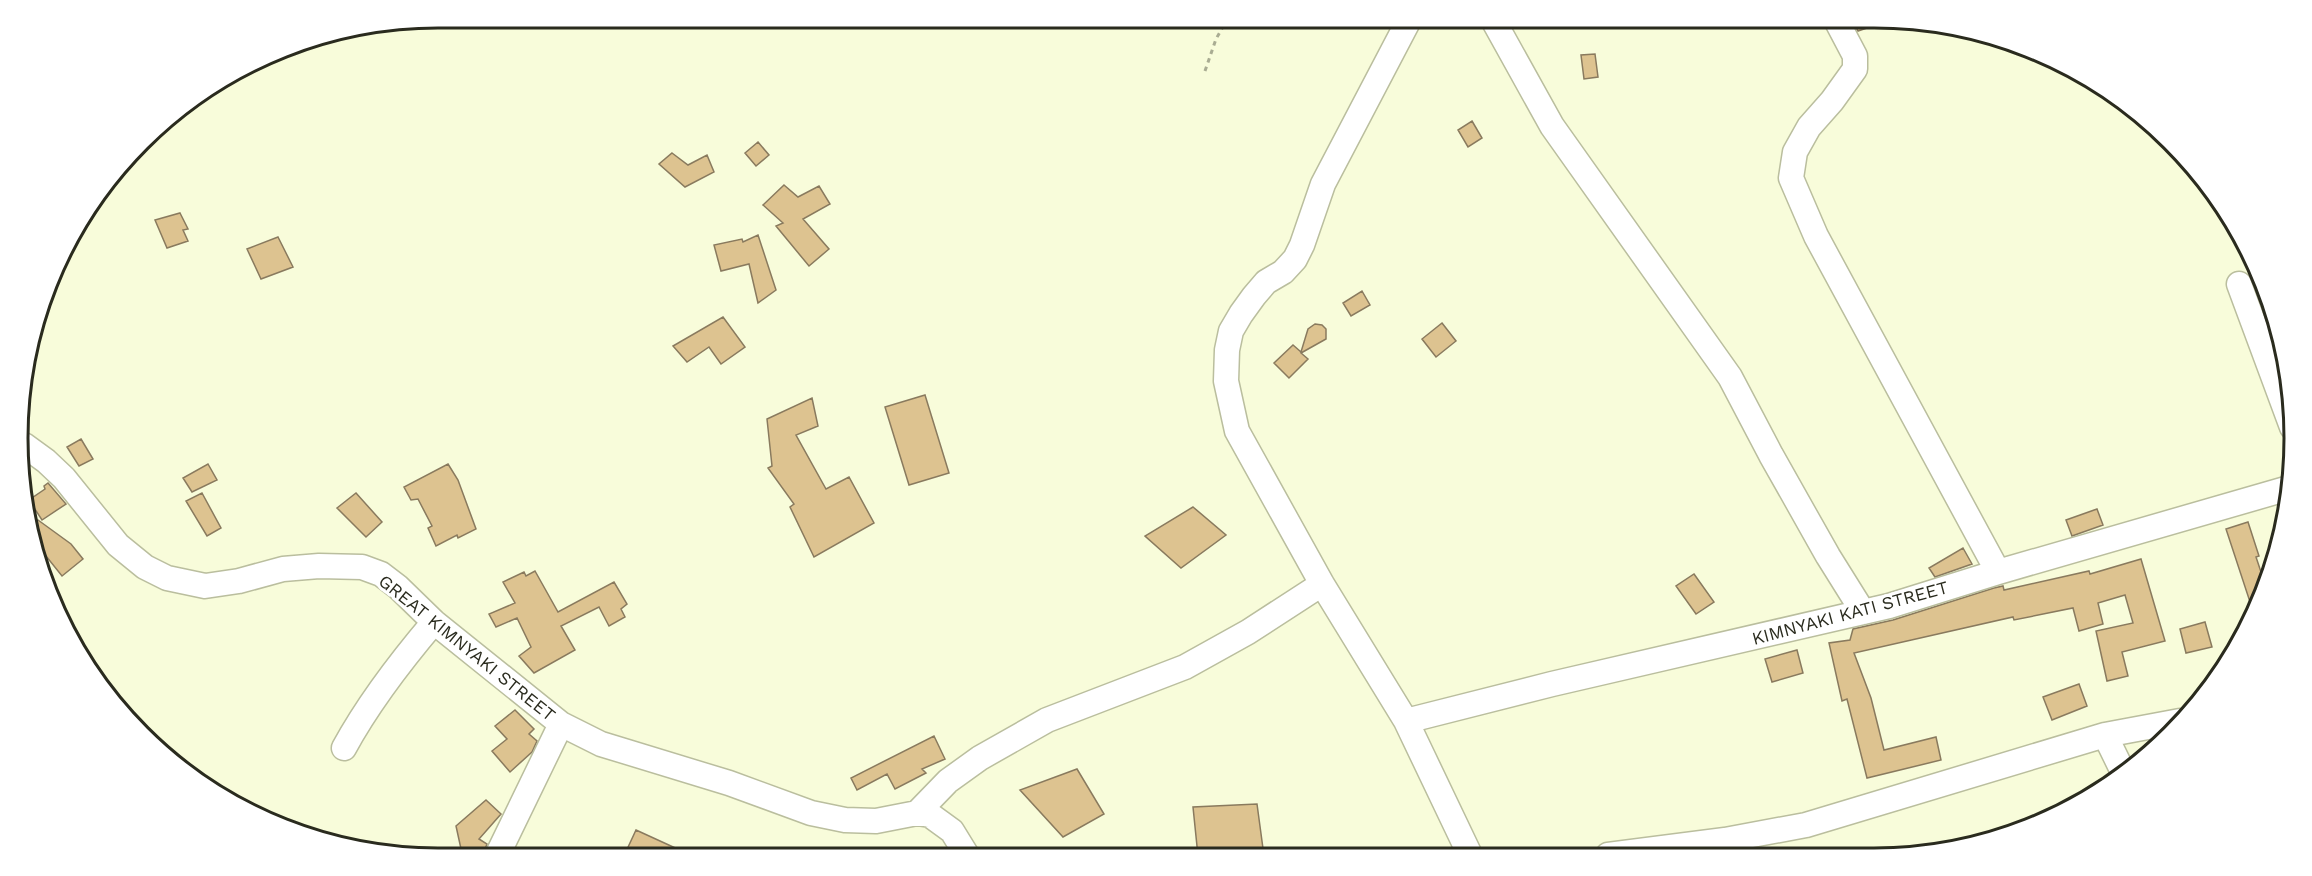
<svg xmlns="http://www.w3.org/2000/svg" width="2312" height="876" viewBox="0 0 2312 876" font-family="'Work Sans',sans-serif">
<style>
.building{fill:#ddc390;stroke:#897a5e;stroke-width:1.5}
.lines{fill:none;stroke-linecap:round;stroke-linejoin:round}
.minor-casing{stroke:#babe9e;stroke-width:27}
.path{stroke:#a9ac92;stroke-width:3;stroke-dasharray:4.5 4.5;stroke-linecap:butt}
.minor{stroke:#fff;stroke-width:24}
.labels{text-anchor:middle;stroke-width:6;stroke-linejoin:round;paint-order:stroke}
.street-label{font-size:18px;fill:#2a2b1e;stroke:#fff}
.rim{fill:none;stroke:#2a2b1e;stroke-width:3}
</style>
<rect width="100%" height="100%" fill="#f8fcda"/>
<path class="building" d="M1851,18H1874L1888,21L1858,31Z
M1595,54L1598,77L1584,79L1581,55Z
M1472,121L1482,138L1468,147L1458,130Z
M758,142L769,155L756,166L745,153Z
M672,153L688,165L707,155L714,172L685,187L659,164Z
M784,185L798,197L819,186L830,204L803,219L829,249L809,266L776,226L783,223L763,205Z
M180,213L188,229L183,230L188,241L167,248L155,220Z
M758,235L776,290L758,303L749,264L721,271L714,245L742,239L743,242Z
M278,237L293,267L261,279L247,249Z
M1362,291L1370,305L1351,316L1343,303Z
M723,317L745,347L721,364L709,347L687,362L673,346Z
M1442,323L1456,341L1436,357L1422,339Z
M1315,324L1322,325L1326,329V339L1301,353L1308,359L1289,378L1274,363L1293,345L1301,352L1308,329Z
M925,395L949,473L909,485L885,407Z
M812,398L818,426L796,435L826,489L849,477L874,523L814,557L790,507L794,504L768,468L772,466L767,419Z
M81,439L93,459L79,466L67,447Z
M208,464L217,480L192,492L183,478Z
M448,464L458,480L476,529L458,538L457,535L436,546L428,528L432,526L418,499L411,500L404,487Z
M48,483L66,504L42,520L29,500L45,489L44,486Z
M202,493L221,528L207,536L186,501Z
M356,493L382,522L366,537L337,508Z
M1193,507L1226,535L1181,568L1145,536Z
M2097,509L2103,525L2072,536L2066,520Z
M38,520L71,544L83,559L62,576L38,546L35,550L29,530Z
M2248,522L2259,556L2256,557L2264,581L2252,608L2226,529Z
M1963,548L1972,564L1935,577L1929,568Z
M2141,559L2165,641L2122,652L2128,676L2107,681L2096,631L2133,623L2125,595L2098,603L2103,624L2079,631L2073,608L2014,620L2013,617L1854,653L1871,698L1884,750L1936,737L1941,760L1867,778L1847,699L1842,701L1829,643L1850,640L1853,629L1893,620L1994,588L2003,586L2004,590L2089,571L2090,574Z
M535,571L558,612L614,582L627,604L621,609L625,617L609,626L599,607L561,626L575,650L534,673L519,656L531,647L517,618L496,627L489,614L515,603L503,582L524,572L526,576Z
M1694,574L1714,602L1696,614L1676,586Z
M2205,622L2212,647L2186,653L2180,629Z
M1797,650L1803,673L1772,682L1765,659Z
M2079,684L2087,706L2052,720L2043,697Z
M515,710L534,729L529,734L537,741L532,752L510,772L492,751L507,739L495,726Z
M934,736L945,759L922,769L926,773L895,789L887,774L857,790L851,778Z
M1077,769L1104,814L1063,837L1020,790Z
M486,800L501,814L479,839L487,844L482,858H463L456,826Z
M1257,804L1264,856H1198L1193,807Z
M636,830L695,857L623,858Z"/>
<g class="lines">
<defs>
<path id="minor" d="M1410,18L1323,184L1302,245L1295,259L1283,272L1266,282L1254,296L1241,314L1231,331L1227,350L1226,381L1237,431L1322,584L1406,721L1470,855
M1492,18L1552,126L1730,377L1771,455L1828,556L1863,612
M1835,18L1855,56V69L1832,101L1809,127L1795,152L1791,178L1816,236L1998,572
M2239,284L2292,427
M24,445L46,461L64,478L118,545L145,567L167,578L205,586L239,581L283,569L319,566L362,567L381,574L398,587L434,622L561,724L601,744L729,783L811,813L845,820L876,821L917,813L930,815L952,831L968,857
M1406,721L1552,684L1889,606L1998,572L2289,488
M2105,735L2123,772
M344,748C369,702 400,662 434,622
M917,813L948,781L980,758L1047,720L1185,667L1248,632L1322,584
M1608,855L1725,840L1806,825L2105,735L2180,721
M496,858L561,724"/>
</defs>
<use href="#minor" class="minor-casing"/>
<path class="path" d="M1205,71L1216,39L1228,18"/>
<use href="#minor" class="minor"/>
</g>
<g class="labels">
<g class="street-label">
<text transform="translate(1850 613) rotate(-15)" y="6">KIMNYAKI KATI STREET</text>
<text transform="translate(467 648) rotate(39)" y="6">GREAT KIMNYAKI STREET</text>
</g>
</g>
<path d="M0 0H2312V876H0ZM438 28H1874A410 410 0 0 1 2284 438V438A410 410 0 0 1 1874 848H438A410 410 0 0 1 28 438V438A410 410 0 0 1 438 28Z" fill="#fff" fill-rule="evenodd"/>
<path class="rim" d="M438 28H1874A410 410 0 0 1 2284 438V438A410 410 0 0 1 1874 848H438A410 410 0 0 1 28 438V438A410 410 0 0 1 438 28Z"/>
</svg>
